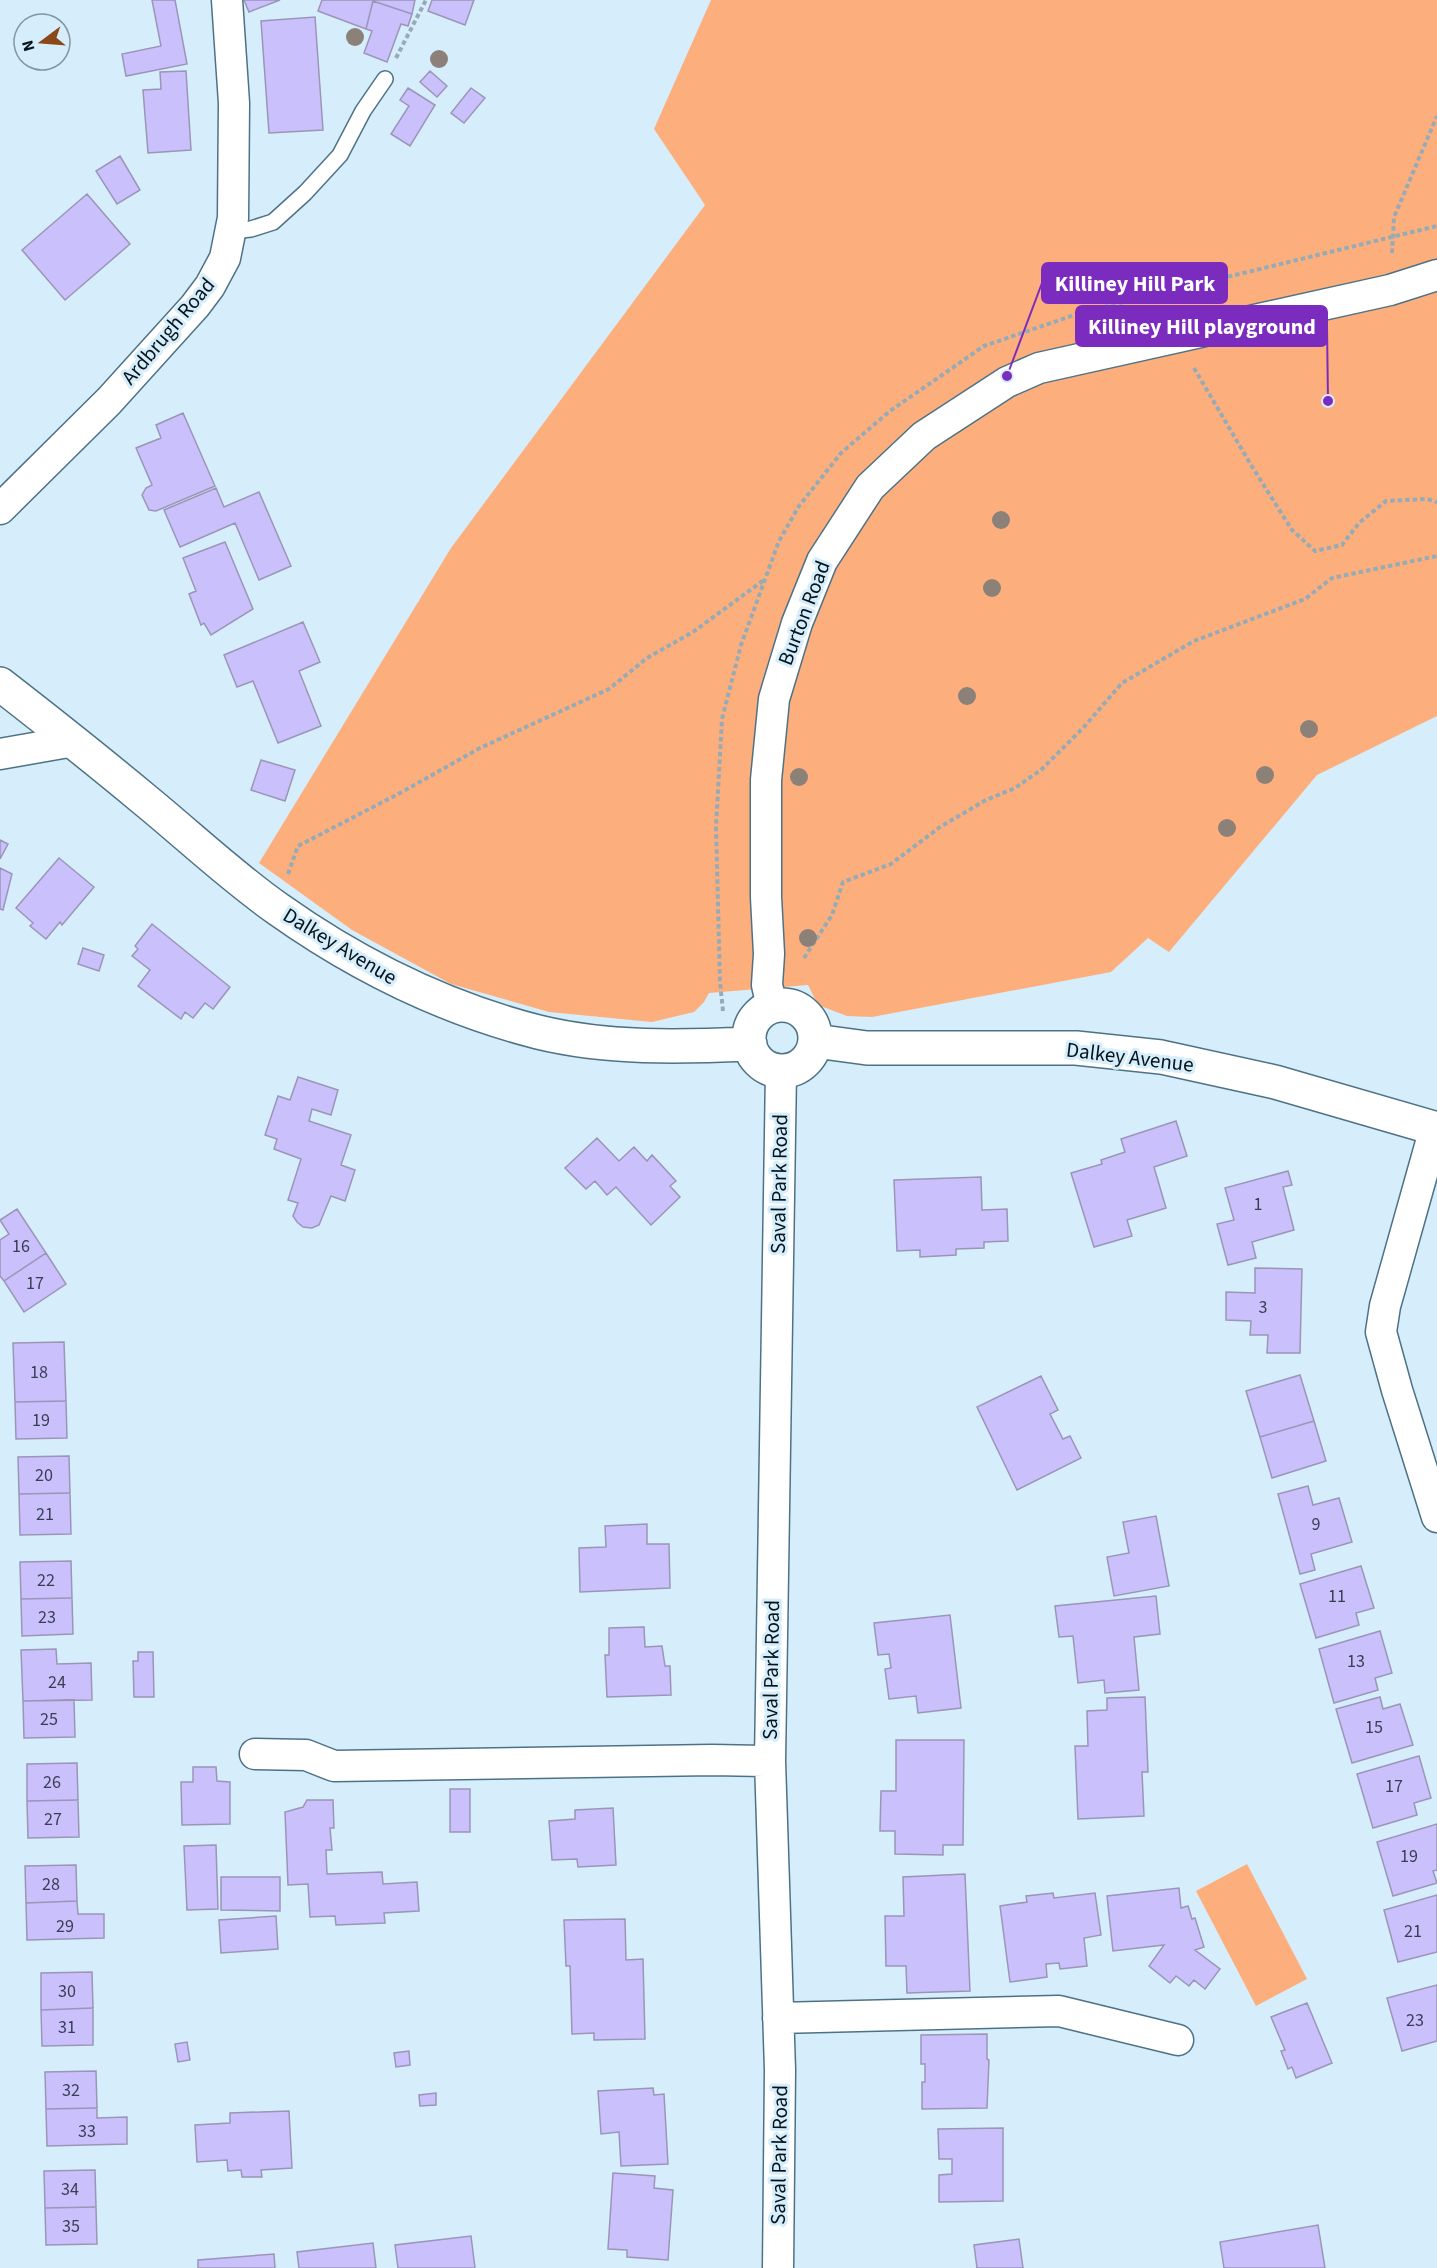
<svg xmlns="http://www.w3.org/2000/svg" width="1437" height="2268" viewBox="0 0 1437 2268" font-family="'Source Sans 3',sans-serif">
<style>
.park{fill:#fdae7d}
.building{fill:#cac0fc;stroke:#9b95b8;stroke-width:1.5}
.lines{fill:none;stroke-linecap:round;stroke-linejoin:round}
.lane-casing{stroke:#4e7285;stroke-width:18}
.street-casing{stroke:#4e7285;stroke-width:33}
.secondary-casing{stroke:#4e7285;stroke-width:36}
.path{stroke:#96abb6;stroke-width:4;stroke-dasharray:4.5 3;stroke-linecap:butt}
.lane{stroke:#fff;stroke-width:15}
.street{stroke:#fff;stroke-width:30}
.secondary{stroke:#fff;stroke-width:33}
.tree{fill:#8b8178}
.labels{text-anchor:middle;stroke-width:6;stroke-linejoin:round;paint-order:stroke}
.number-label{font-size:18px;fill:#363f53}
.street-label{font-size:21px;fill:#05141b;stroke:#d6eefb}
.leader{fill:none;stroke:#7b2cbf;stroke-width:2}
.callout-dot{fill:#7b2cbf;stroke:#d6eefb;stroke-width:2}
.callout{fill:#7b2cbf;stroke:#7b2cbf;stroke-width:2}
.callout-label{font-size:22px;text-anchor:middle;font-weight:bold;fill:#fff}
</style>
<rect width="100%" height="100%" fill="#d6eefb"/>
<path class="park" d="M711,0H1437V716L1317,775L1169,952L1148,938L1111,972L872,1017L847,1016L818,1005L808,985L709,993L704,1002L694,1012L652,1022L549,1012L451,984L352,930L259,863L451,548L705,205L654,129Z
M1247,1864L1307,1979L1256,2006L1196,1891Z"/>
<path class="building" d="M152,0H175L187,64L126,76L122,54L161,46Z
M244,0H280L249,12Z
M322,0H415L412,14L373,1L366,29L318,11Z
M432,0H474L465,25L428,11Z
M373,1L412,14L408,26L401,24L387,62L364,53L372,31L366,29Z
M315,17L323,130L269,133L261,21Z
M186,71L191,150L148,153L143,90L161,89L160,72Z
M430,71L447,86L437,97L420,82Z
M408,88L435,105L410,146L391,134L409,106L400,100Z
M471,88L485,98L464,123L451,113Z
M120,156L140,190L117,204L96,171Z
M87,194L130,244L65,300L22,250Z
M183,413L215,486L156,511L149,510L142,495L146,488L152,485L136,448L161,438L156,425Z
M216,488L224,507L259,492L291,566L259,580L235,523L180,547L164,510Z
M225,542L253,609L211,635L204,623L201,625L189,594L196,591L183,558Z
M303,622L320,662L299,671L321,726L278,743L253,681L237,687L224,655Z
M261,760L295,770L285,801L251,790Z
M0,840L8,844L0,859Z
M59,858L94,887L62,925L60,922L46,939L30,926L33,923L16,908Z
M0,868L12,874L3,910L0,909Z
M152,924L230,987L213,1009L205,1003L193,1018L185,1012L181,1019L138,986L150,970L132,956L138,949L135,946Z
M83,948L104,955L99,971L78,964Z
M298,1077L338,1090L331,1115L312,1109L309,1121L351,1135L341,1165L355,1170L345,1201L331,1196L319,1225L312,1228L303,1227L297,1222L293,1216L298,1203L288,1200L301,1159L274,1149L277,1139L265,1135L278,1096L290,1100Z
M1176,1121L1187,1156L1154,1167L1166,1208L1127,1220L1132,1236L1094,1247L1071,1173L1102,1164L1101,1160L1125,1152L1121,1139Z
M597,1138L619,1161L634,1147L647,1161L652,1155L676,1181L670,1186L680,1197L651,1225L616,1187L607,1195L595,1181L586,1189L565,1168Z
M1288,1171L1292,1185L1283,1187L1294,1230L1252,1242L1256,1258L1228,1265L1217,1224L1234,1220L1225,1188Z
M981,1177L982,1210L1007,1209L1008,1241L984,1242V1248L956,1249V1255L920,1257V1250L897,1251L894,1180Z
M17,1209L46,1253L4,1281L0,1276V1240L9,1234L0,1220Z
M46,1253L66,1284L24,1312L4,1281Z
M1255,1268L1302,1269L1300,1353H1267L1268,1335H1250L1251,1321L1226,1320V1292L1255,1293Z
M64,1342L66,1401L15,1402L13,1343Z
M1300,1375L1314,1421L1260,1437L1246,1391Z
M1041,1376L1058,1410L1050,1414L1063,1439L1070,1436L1081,1458L1017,1490L977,1407Z
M66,1401L67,1438L16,1439L15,1402Z
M1314,1421L1326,1461L1272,1478L1260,1437Z
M69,1456L70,1493L19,1494L18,1457Z
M1308,1486L1313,1505L1339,1498L1352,1542L1311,1554L1315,1570L1300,1574L1278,1494Z
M70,1493L71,1534L20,1535L19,1494Z
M1156,1516L1169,1586L1114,1596L1107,1557L1129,1553L1123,1522Z
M647,1524V1544H669L670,1588L580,1592L579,1548L606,1547L605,1526Z
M71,1561L72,1598L21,1599L20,1562Z
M1361,1566L1374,1608L1356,1613L1359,1625L1316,1638L1300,1584Z
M1156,1596L1160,1634L1134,1637L1139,1690L1105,1693L1104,1680L1078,1683L1073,1636L1059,1637L1055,1606Z
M72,1598L73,1634L22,1636L21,1599Z
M950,1615L961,1708L918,1713L916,1696L889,1699L885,1669L891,1668L889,1654L878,1655L874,1623Z
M644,1627L645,1647L662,1646L665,1666H670L671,1695L607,1697L605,1655H609V1628Z
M1380,1631L1392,1673L1375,1678L1378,1690L1334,1703L1319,1649Z
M56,1649L57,1664L91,1663L92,1700L23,1701L21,1650Z
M138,1652H153L154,1697H134L133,1661H138Z
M1145,1697L1148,1772H1142L1144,1816L1078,1819L1075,1746H1088L1087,1711L1107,1710V1698Z
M1380,1697L1383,1709L1400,1704L1413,1745L1352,1763L1336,1709Z
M74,1700L75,1737L24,1738L23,1701Z
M896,1740H964L963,1845H943V1855L895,1854V1831H880L881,1791H896Z
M1419,1756L1431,1798L1414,1803L1417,1815L1373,1828L1357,1774Z
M77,1763L78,1800L27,1801V1764Z
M193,1767H216L217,1781L230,1782V1824L182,1825L181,1782H193Z
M450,1789H470V1832H450Z
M78,1800L79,1837L28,1838L27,1801Z
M307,1800H333L334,1828H330L332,1850H326L327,1874L382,1872L383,1884L417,1882L419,1911L384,1913L385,1923L336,1925L335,1916L310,1917L308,1884L288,1885L285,1812L303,1807Z
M613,1808L616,1865L578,1867L577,1859L552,1860L549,1821L575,1819V1810Z
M1437,1824V1870L1433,1871L1437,1883L1393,1896L1377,1842Z
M216,1845L218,1909L187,1910L184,1846Z
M76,1865L77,1901L26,1903L25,1866Z
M965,1874L970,1991L907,1993L906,1966H886L885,1916H904L903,1877Z
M221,1877H280V1911L221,1910Z
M1179,1888L1181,1908L1188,1906L1192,1919L1195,1918L1204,1947L1195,1950L1220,1969L1205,1989L1194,1980L1189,1986L1176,1976L1170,1983L1149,1966L1164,1945L1113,1951L1107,1896Z
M1053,1893L1054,1898L1095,1893L1101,1935L1084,1938L1087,1966L1060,1969L1059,1963L1046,1964L1047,1977L1010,1982L1000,1906L1027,1902L1026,1896Z
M1437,1895V1952L1398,1962L1384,1910Z
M77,1901L78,1914H104V1938L27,1940L26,1903Z
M276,1916L278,1949L221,1953L219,1920Z
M625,1919L626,1960L643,1959L645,2039L594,2040V2033L572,2034L570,1966H566L564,1920Z
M92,1972L93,2008L41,2010V1973Z
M1437,1985V2041L1402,2051L1387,1998Z
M1307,2003L1332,2063L1296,2078L1292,2067L1288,2069L1281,2051L1285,2050L1271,2017Z
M93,2008V2045L42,2046L41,2010Z
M987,2034V2059L989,2060L987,2108L922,2109V2082H925V2064H921V2035Z
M187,2042L190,2060L178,2062L175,2044Z
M409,2051L410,2065L396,2067L394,2053Z
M96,2071L97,2108L46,2109L45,2072Z
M653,2088L654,2095L664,2094L668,2164L621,2166L619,2132L601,2134L598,2091Z
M436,2093V2105L420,2106L419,2095Z
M97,2108V2118L127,2117V2144L47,2146L46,2109Z
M289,2111L292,2168L261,2170L262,2177H242L241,2170L228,2171L227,2160L197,2162L195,2125L230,2123V2113Z
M1003,2128V2201L939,2202V2175L952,2174V2159H939L938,2129Z
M95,2170L96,2207L45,2208L44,2171Z
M613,2173L655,2176L654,2188L673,2190L668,2260L627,2257V2250L608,2249Z
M96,2207L97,2244L46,2245L45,2208Z
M1318,2225L1325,2268H1224L1220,2242Z
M471,2236L475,2268H398L395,2245Z
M1019,2239L1023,2268H977L974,2245Z
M373,2243L376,2268H299L297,2252Z
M274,2254L275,2268H198V2260Z"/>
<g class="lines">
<defs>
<path id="lane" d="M231,231L251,229L273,222L305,193L340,155L363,111L385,79"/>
<path id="street" d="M0,509L109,401L195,306L210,286L225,258L233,218L234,103L227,0
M0,754L74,741
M772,1007L767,985L769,954L766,897V780L774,699L797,623L822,561L870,487L924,436L1007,382L1039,368L1390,290L1437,275
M1435,1128L1385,1306L1381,1332L1397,1390L1437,1517
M255,1754L306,1755L334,1766L712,1760L770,1761
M778,2018L1059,2011L1178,2040
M778,2268L780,2070L770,1761L781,1071"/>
<path id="secondary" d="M0,684C49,722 97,760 145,800C189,836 231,876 278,909C357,965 444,1008 538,1032C607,1049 680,1047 750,1044
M749 1038a33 33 0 1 1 66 0a33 33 0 1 1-66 0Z
M815,1041L867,1048H1076L1161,1057L1275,1082L1437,1129"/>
</defs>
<use href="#lane" class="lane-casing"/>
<use href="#street" class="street-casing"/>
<use href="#secondary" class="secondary-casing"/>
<path class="path" d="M396,58L426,0
M1392,253L1394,217L1437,116
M1194,368L1251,465L1292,530L1315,551L1342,545L1359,523L1386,501L1427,499L1437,502
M288,874L298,846L402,792L480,748L609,689L647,658L693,632L764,580
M804,958L832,915L843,882L891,864L940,827L986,800L1015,788L1042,769L1083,728L1122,683L1194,641L1305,599L1332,578L1437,556
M723,1011L720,982L716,827L722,719L741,645L779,541L799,506L841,453L890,411L984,346L1083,312L1437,226"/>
<use href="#lane" class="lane"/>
<use href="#street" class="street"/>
<use href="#secondary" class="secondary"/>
</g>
<g class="tree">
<circle cx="355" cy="37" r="9"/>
<circle cx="439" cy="59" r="9"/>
<circle cx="1001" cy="520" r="9"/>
<circle cx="992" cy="588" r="9"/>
<circle cx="967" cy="696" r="9"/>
<circle cx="1309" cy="729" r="9"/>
<circle cx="1265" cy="775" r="9"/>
<circle cx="799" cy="777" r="9"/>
<circle cx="1227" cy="828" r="9"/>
<circle cx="808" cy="938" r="9"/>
</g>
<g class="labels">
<g class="number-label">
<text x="1258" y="1210">1</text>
<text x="21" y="1252">16</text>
<text x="35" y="1289">17</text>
<text x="1263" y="1313">3</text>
<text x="39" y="1378">18</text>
<text x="41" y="1426">19</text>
<text x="44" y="1481">20</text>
<text x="45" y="1520">21</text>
<text x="1316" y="1530">9</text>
<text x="46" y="1586">22</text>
<text x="1337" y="1602">11</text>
<text x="47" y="1623">23</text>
<text x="1356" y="1667">13</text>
<text x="57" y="1688">24</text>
<text x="49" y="1725">25</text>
<text x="1374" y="1733">15</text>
<text x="52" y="1788">26</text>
<text x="1394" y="1792">17</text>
<text x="53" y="1825">27</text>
<text x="1409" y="1862">19</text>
<text x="51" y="1890">28</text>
<text x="65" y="1932">29</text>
<text x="1413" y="1937">21</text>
<text x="67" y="1997">30</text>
<text x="1415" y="2026">23</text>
<text x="67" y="2033">31</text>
<text x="71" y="2096">32</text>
<text x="87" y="2137">33</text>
<text x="70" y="2195">34</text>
<text x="71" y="2232">35</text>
</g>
<g class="street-label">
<text transform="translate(168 331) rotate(-50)" y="7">Ardbrugh Road</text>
<text transform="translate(804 613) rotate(-69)" y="7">Burton Road</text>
<text transform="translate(340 946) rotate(31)" y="7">Dalkey Avenue</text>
<text transform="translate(1130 1057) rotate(7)" y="7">Dalkey Avenue</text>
<text transform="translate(779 1184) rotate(-89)" y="7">Saval Park Road</text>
<text transform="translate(771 1670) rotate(-89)" y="7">Saval Park Road</text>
<text transform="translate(779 2155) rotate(-89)" y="7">Saval Park Road</text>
</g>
</g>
<path class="leader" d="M1007 376L1042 283M1328 401L1327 326"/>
<g class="callout-dot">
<circle cx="1007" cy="376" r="6"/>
<circle cx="1328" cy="401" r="6"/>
</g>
<g class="callout">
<rect x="1042" y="263" width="185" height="40" rx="6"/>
<rect x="1076" y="306" width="251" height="40" rx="6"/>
</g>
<g class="callout-label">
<text x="1135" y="291">Killiney Hill Park</text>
<text x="1202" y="334">Killiney Hill playground</text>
</g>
<g transform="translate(42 42) rotate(254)"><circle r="28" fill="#d6eefb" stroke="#8297a1" stroke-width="1.5"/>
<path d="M0-4.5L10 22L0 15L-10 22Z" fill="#8b4818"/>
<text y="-9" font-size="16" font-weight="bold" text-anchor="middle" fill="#05141b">N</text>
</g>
</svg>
